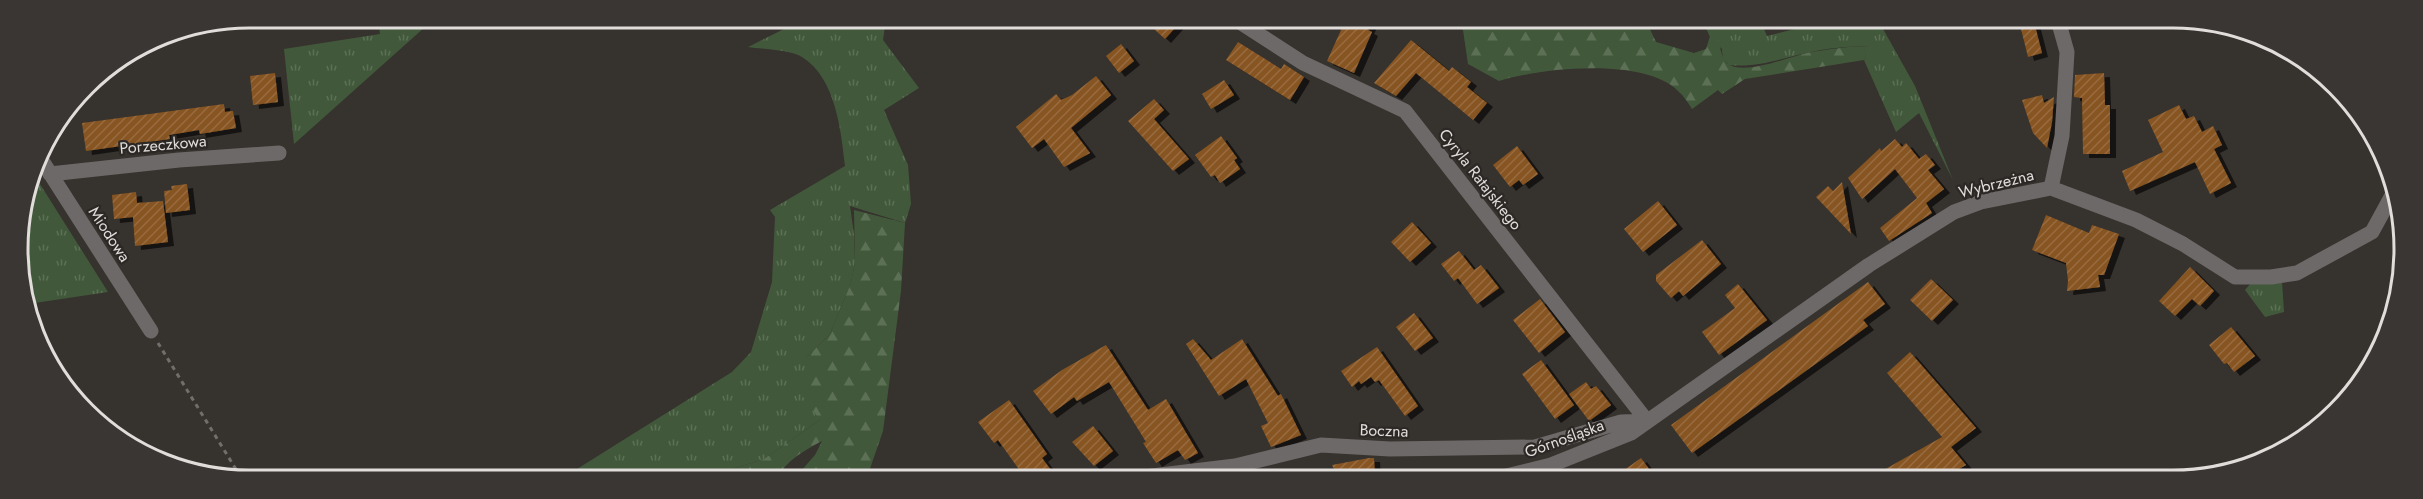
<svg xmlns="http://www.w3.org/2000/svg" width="2423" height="499" viewBox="0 0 2423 499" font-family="Jost,sans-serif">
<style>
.grass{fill:url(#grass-tufts)}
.forest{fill:url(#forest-firs)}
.building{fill:url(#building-hatch);filter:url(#shadow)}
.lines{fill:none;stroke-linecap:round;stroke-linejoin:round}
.path{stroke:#726e6b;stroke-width:3;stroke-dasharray:4.5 4.5;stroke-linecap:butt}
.minor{stroke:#6c6968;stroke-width:15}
.labels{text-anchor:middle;stroke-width:4.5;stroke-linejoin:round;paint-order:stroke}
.street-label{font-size:16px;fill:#e0dddb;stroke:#2c2825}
.rim{fill:none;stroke:#e0dddb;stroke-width:3}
</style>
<defs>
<pattern id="grass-tufts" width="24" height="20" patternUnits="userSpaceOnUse" patternTransform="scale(1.5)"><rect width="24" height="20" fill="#41593a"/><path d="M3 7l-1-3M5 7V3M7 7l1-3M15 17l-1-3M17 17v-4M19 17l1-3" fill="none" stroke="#5c7056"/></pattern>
<pattern id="forest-firs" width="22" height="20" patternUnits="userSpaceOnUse" patternTransform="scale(1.5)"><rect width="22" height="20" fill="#41593a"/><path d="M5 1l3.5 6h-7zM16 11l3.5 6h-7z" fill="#5c7056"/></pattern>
<pattern id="building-hatch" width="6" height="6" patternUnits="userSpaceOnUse" patternTransform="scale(1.5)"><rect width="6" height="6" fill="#875420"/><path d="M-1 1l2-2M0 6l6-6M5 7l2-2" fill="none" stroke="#986c40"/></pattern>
<filter id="shadow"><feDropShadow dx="6" dy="4" stdDeviation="0" flood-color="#0009"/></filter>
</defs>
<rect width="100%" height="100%" fill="#36322e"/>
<path class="grass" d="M378,18H435L294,144L284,49L380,34Z
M804,19H886L883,40L919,88L884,110L908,165L911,204L905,223L850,206L854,235L855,262L851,283L830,334L807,357L820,420L764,459L732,469L721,479H561L732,372L751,352L772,282L775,217L770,210L845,166C841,131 836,78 802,57C792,50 761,49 748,47Z
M1702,19L1760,20L1767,36L1806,26L1820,20H1878L1915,86L1953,180L1919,113L1896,132L1864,60L1871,46C1849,46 1828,48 1806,53C1779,59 1757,68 1729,65L1723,59L1722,49L1710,37Z
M33,173L108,292L28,304L18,235Z
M2282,282L2284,312L2265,317L2245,290L2251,283Z"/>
<path class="forest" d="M1442,19H1645L1656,42L1694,53L1706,49L1715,20L1741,19L1736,28L1718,33C1719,41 1721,59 1728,64C1746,76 1790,56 1811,52C1831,49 1851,46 1872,46L1864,60L1745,79L1722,94L1718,90L1692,109C1688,103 1684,96 1678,91C1644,57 1541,68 1499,81L1468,64L1463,30Z
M854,210L905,223L901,291L883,431L866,480L794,479L815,455L822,441C803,451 786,461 776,479H721L732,469L764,459L820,420L803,397L807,357L830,334L851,283L855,262Z"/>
<path class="building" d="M1143,19H1183L1165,39Z
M1346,19H1361L1371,24L1368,30L1372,32L1354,73L1327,61Z
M2034,22L2042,53L2028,57L2020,25Z
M1411,40L1449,71L1452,67L1471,82L1467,87L1487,103L1473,120L1416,73L1396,96L1374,83Z
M1238,42L1281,69L1284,64L1304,77L1290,100L1226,60Z
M1121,44L1134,61L1119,73L1106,56Z
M275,73L278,102L253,105L250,76Z
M2104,73L2105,105H2110V154H2083L2082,98L2074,97L2075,75Z
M1096,76L1111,95L1071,128L1090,153L1064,167L1044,139L1032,148L1016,127L1056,94L1061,100L1072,95Z
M1224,80L1234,95L1211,109L1202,94Z
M2042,95L2044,103L2054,97L2052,122L2047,148L2033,133L2022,100Z
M1154,99L1164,110L1154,119L1189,159L1173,171L1128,121Z
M224,104L225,112L233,111L236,128L200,134L199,130L169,135L170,139L86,151L82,123Z
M2179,105L2186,119L2194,116L2202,132L2213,126L2222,145L2214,149L2231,183L2210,194L2195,162L2130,191L2122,171L2163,152L2148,120Z
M1221,136L1237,158L1234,160L1240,169L1220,183L1215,175L1211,177L1195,155Z
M1895,139L1902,147L1906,143L1919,159L1926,154L1935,165L1928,170L1944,189L1926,203L1932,213L1889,241L1880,228L1917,198L1895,169L1862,199L1848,178L1880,148L1881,151Z
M1517,146L1538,174L1523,185L1519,180L1510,187L1493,165Z
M1842,182L1851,234L1816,197L1828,186L1833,191Z
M187,184L190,210L166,213L164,191L172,190L171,186Z
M136,192L137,203L163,201L168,242L135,246L133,217L114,219L112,195Z
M1658,201L1677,225L1643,252L1624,229Z
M2046,215L2089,233L2092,225L2119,234L2104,275H2098L2100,287L2067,291L2068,281L2066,263L2032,250Z
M1412,222L1431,243L1410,262L1391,242Z
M1702,240L1721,264L1683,296L1679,291L1671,298L1656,281V275Z
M1459,251L1474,270L1481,265L1499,288L1477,304L1458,278L1454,281L1441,264Z
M2190,267L2214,291L2200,306L2192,299L2175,316L2159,301Z
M1931,279L1953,300L1932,321L1910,300Z
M1868,282L1885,304L1863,320L1868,326L1692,453L1671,425Z
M1738,284L1767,320L1719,355L1702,332L1735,308L1725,295Z
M1540,299L1565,332L1539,353L1513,320Z
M1414,313L1433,338L1415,351L1396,327Z
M2231,327L2255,356L2234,372L2227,363L2224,364L2209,345Z
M1193,339L1211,360L1242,339L1278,396L1281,394L1301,435L1271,447L1261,426L1268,423L1246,379L1219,396L1186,344Z
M1106,345L1148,410L1166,399L1198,453L1185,460L1178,450L1156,463L1143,443L1146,442L1109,382L1077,401L1074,397L1051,414L1033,391L1062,370Z
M1377,347L1418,406L1405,416L1379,380L1375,382L1371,377L1361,384L1359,381L1352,387L1341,371Z
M1910,352L1976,428L1951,447L1966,465L1939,480L1934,472L1920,480H1866L1942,437L1887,373Z
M1541,360L1574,405L1555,419L1522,374Z
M1586,382L1591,389L1596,386L1611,405L1589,421L1569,394Z
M1009,400L1047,454L1042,458L1051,470L1037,480H1017L1018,468L998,440L994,443L978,422Z
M1093,426L1113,451L1094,466L1072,442Z
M1369,458H1374L1375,477L1339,479L1332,465Z
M1641,458L1657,480H1610Z"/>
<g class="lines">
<path class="path" d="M158,343L242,479"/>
<path class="minor" d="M1235,19L1303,63L1405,111L1647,421
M39,156L151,331
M50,174L179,160L279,153
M2051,188L2062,136L2067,52L2058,20
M1119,480L1235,466L1321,445L1390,449L1535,447L1621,422L1647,421
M1490,480L1551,465L1631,433L1869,265L1954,212L1981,202L2051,188L2136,220L2183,244L2235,277H2271L2297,273L2372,232L2396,188"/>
</g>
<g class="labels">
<g class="street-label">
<text transform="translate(163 144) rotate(-5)" y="6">Porzeczkowa</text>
<text transform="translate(1481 179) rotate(52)" y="6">Cyryla Ratajskiego</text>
<text transform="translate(1996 183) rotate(-14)" y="6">Wybrzeżna</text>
<text transform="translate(110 234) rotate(57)" y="6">Miodowa</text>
<text transform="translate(1384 430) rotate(2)" y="6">Boczna</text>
<text transform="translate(1564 438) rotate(-20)" y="6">Górnośląska</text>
</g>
</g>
<path d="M0 0H2423V499H0ZM249 28H2173A221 221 0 0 1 2394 249V249A221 221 0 0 1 2173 470H249A221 221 0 0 1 28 249V249A221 221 0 0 1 249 28Z" fill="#3a3634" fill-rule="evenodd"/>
<path class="rim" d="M249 28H2173A221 221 0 0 1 2394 249V249A221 221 0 0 1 2173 470H249A221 221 0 0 1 28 249V249A221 221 0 0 1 249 28Z"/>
</svg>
